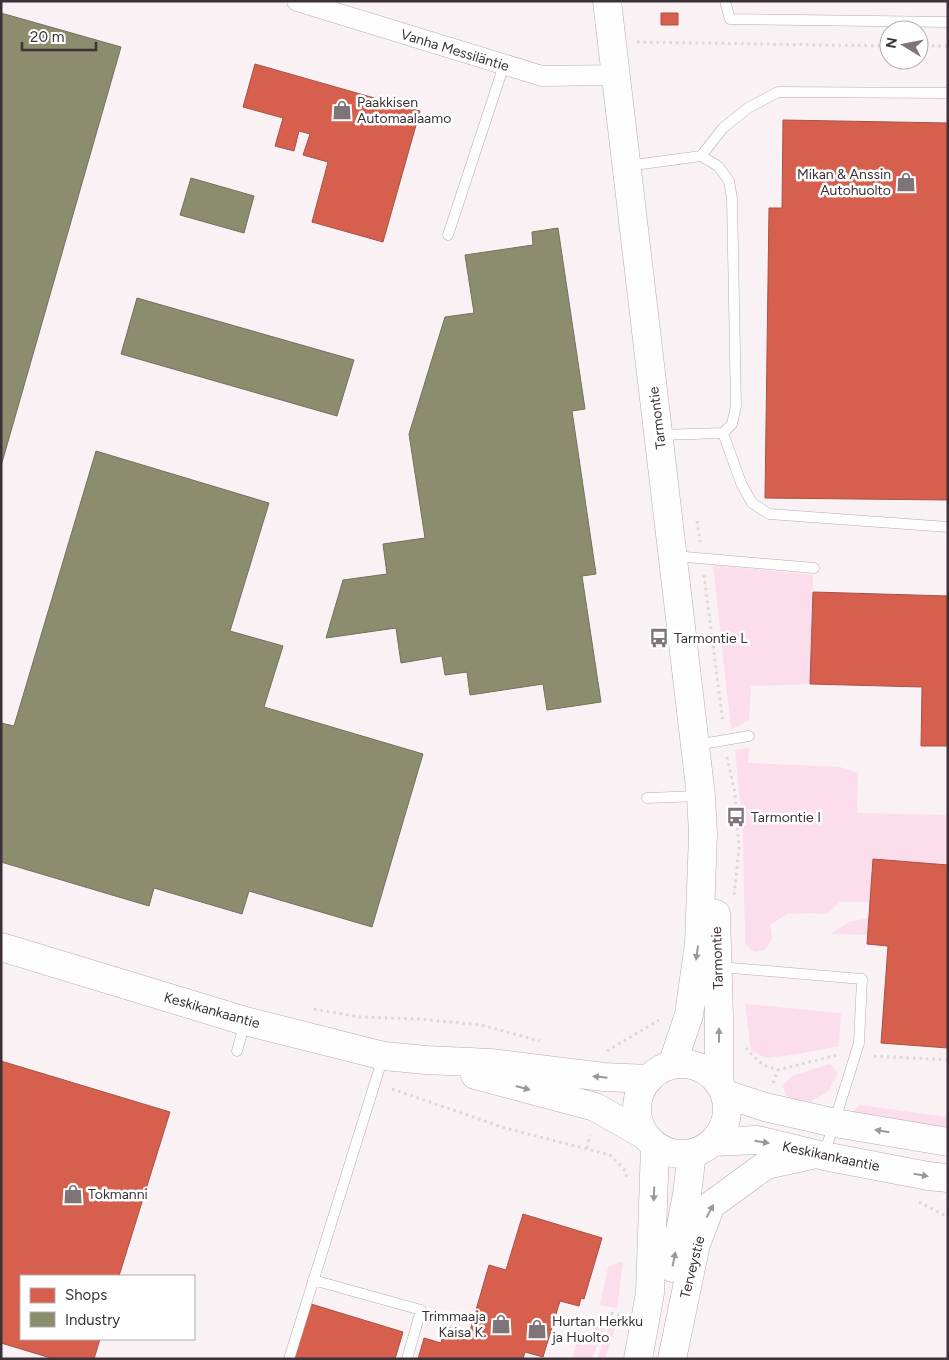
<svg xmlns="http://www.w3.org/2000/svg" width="949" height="1360" viewBox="0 0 949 1360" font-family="Figtree,sans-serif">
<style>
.green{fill:#fbddeb}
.shops{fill:#d6604d;stroke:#a85246}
.industry{fill:#8c8c6e;stroke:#74715d}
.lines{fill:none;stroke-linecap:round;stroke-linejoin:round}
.lane-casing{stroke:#b5acb0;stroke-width:11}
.street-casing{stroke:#b5acb0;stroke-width:21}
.secondary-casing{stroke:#b5acb0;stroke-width:29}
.path{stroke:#d9d7d8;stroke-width:3;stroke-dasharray:2.5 4;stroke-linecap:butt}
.lane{stroke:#fefdfe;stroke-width:10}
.street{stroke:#fefdfe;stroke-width:20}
.secondary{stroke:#fefdfe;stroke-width:28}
.oneway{fill:#9c979a}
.labels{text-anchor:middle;stroke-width:5;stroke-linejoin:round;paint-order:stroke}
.street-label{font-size:14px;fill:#3b3136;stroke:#fff}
.poi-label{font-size:14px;fill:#3b3136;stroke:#fff;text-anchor:start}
</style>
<rect width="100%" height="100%" fill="#faf1f5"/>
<path class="green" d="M713,565L813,575L810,684L751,686L749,720L731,729Z
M749,748L748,763L840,767L858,773L857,813L948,815V865L873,859L870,902H840L826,914L809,913L787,914L770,925L772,939L765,950L754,952L745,943L743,834L735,750Z
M869,918L868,935L830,934L849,922Z
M745,1004L841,1013L839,1046L798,1054L767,1058L751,1051Z
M830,1064L838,1073L828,1091L810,1102L793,1101L785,1094L783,1085L792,1076Z
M859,1105L948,1117V1129L852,1113Z
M623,1261L617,1308L600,1305L608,1267Z
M598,1317L607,1320L592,1359H572L579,1335L589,1338Z
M612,1318L617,1323L605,1359H597Z"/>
<path class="shops" d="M661,13H678V25H661Z
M255,64L420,111L383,242L312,222L328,162L303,155L310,134L299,131L294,151L275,146L283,118L243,107Z
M783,120L948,123V500L765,498L769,208H782Z
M813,592L948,596V746H921L922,687L810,684Z
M873,859L948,865V1048L881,1043L888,946L867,944Z
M1,1061L170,1112L119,1276H21V1339H100L94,1359H54L1,1343Z
M523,1214L602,1238L584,1299L581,1298L579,1306L560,1301L543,1357L525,1352L523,1359H418L424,1338L441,1343L445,1326L469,1334L489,1265L506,1270Z
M311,1304L403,1332L395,1359H294Z"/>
<path class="industry" d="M1,13L121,47L1,466Z
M191,178L254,196L244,233L180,215Z
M558,228L585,409L572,411L596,574L582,576L601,702L547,710L543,684L470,695L467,672L445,675L442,656L401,663L396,628L326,638L343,580L387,574L383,544L425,538L409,434L445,317L474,313L465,255L533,245L532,232Z
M137,298L354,360L337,416L121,354Z
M96,451L269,503L230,631L283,646L264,707L423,754L372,927L249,891L242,914L154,888L149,906L1,862V723L14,726Z"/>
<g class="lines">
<defs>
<path id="lane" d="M725,1L730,19L948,22
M701,156L723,128L748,108L778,92L948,93
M627,166L701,156L718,166L729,181L732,198L736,406L732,424L723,433L660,435
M448,235L504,65
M723,433L741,483L752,503L769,514L948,527
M674,556L814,568
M696,745L749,736
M647,798L700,796
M720,967L862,979L859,1043L824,1155
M237,1051L245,1022
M313,1280L421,1310L407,1359
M289,1359L383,1057"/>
<path id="street" d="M297,1L542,76L616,75"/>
<path id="secondary" d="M607,1L701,796L703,834L699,943L689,1015L672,1065
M716,914L719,1017V1084
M1,947L245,1021L384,1056L426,1060L491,1063L604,1077L649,1079
M637 1109a45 45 0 1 1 90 0a45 45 0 1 1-90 0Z
M475,1075L595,1107L646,1136
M725,1094L765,1107L835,1123L948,1142
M713,1142L757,1140L824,1156L928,1176L948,1178
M673,1268L687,1194L692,1153
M638,1359L650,1293L655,1146
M672,1359L696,1244L711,1205L766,1165L816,1154"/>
</defs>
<use href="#lane" class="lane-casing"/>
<use href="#street" class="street-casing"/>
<use href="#secondary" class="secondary-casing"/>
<path class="path" d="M637,42L889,46
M919,46H948
M697,521L700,542
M704,575L723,723
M727,757L735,793L739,849L734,896
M314,1009L359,1017L420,1019L481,1025L540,1041
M746,1048L753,1056L763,1065L778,1070L837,1055
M607,1051L659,1020
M874,1056L948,1060
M773,1083L778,1070
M392,1089L505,1128L610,1155L624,1169L627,1177
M587,1148L590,1135
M919,1202L948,1217
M611,1313L619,1315"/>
<use href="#lane" class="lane"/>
<use href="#street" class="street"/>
<use href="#secondary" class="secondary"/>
</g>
<defs><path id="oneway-solid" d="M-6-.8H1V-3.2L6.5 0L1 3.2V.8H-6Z" transform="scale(1.25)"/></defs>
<g class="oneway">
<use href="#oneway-solid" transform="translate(697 953) rotate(98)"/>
<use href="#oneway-solid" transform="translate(719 1035) rotate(-90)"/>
<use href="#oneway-solid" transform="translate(600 1077) rotate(-174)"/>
<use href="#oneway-solid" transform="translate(523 1088) rotate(15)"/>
<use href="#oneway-solid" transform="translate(882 1131) rotate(-170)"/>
<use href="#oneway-solid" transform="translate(762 1142) rotate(9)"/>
<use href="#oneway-solid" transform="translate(921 1175) rotate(10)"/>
<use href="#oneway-solid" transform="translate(654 1194) rotate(92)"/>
<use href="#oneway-solid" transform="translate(710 1211) rotate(-62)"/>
<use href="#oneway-solid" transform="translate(674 1259) rotate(-79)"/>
</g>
<defs>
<symbol id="shop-bare" viewBox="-9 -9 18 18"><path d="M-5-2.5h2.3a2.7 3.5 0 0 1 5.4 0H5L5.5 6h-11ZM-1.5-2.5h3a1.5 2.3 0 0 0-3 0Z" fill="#7e7479" stroke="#fff" stroke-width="2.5" paint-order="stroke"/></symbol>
<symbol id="bus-bare" viewBox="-9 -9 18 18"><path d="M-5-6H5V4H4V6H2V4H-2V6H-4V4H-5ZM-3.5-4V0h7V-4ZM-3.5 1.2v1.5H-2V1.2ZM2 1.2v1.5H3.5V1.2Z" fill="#7e7479" stroke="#fff" stroke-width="2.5" paint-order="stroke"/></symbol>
</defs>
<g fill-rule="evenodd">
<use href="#shop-bare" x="328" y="96" width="28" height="28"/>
<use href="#shop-bare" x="892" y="168" width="28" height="28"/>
<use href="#bus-bare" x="645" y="624" width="28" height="28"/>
<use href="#bus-bare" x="722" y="803" width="28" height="28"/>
<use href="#shop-bare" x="59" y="1180" width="28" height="28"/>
<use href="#shop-bare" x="487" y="1310" width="28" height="28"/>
<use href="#shop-bare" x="523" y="1315" width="28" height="28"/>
</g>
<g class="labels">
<g class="street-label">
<text transform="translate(455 50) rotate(17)" y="5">Vanha Messiläntie</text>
<text transform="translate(657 418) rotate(-97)" y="5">Tarmontie</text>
<text transform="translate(717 958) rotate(-92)" y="5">Tarmontie</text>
<text transform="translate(212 1010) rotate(16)" y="5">Keskikankaantie</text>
<text transform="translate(831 1156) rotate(12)" y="5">Keskikankaantie</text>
<text transform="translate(692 1267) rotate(-76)" y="5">Terveystie</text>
</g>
<g class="poi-label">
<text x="357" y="107">Paakkisen<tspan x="357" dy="16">Automaalaamo</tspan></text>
<text x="891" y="179" text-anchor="end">Mikan &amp; Anssin<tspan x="891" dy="16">Autohuolto</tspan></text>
<text x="674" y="643">Tarmontie L</text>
<text x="751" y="822">Tarmontie I</text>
<text x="88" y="1199">Tokmanni</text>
<text x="486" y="1321" text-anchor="end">Trimmaaja<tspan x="486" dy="16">Kaisa K.</tspan></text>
<text x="552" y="1326">Hurtan Herkku<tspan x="552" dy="16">ja Huolto</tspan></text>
</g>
</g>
<rect width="949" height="1360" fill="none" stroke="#3b3136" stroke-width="5"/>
<rect x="20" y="1275" width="175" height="65" fill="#ffffff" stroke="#b1adaf"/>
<rect x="30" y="1288" width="25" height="15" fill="#d6604d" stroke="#b1adaf"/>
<text x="65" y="1300" font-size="15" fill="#3b3136">Shops</text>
<rect x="30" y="1312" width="25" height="15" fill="#8c8c6e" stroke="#b1adaf"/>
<text x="65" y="1325" font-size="15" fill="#3b3136">Industry</text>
<g transform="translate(904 45) rotate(280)"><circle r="24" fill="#ffffff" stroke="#b1adaf"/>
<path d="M0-4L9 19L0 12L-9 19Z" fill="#7e7479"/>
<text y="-8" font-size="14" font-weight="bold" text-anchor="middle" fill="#3b3136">N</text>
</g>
<path d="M22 42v8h74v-8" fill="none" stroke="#3b3136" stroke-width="2.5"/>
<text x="30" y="42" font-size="15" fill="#3b3136" stroke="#ffffff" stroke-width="4" paint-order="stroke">20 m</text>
</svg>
